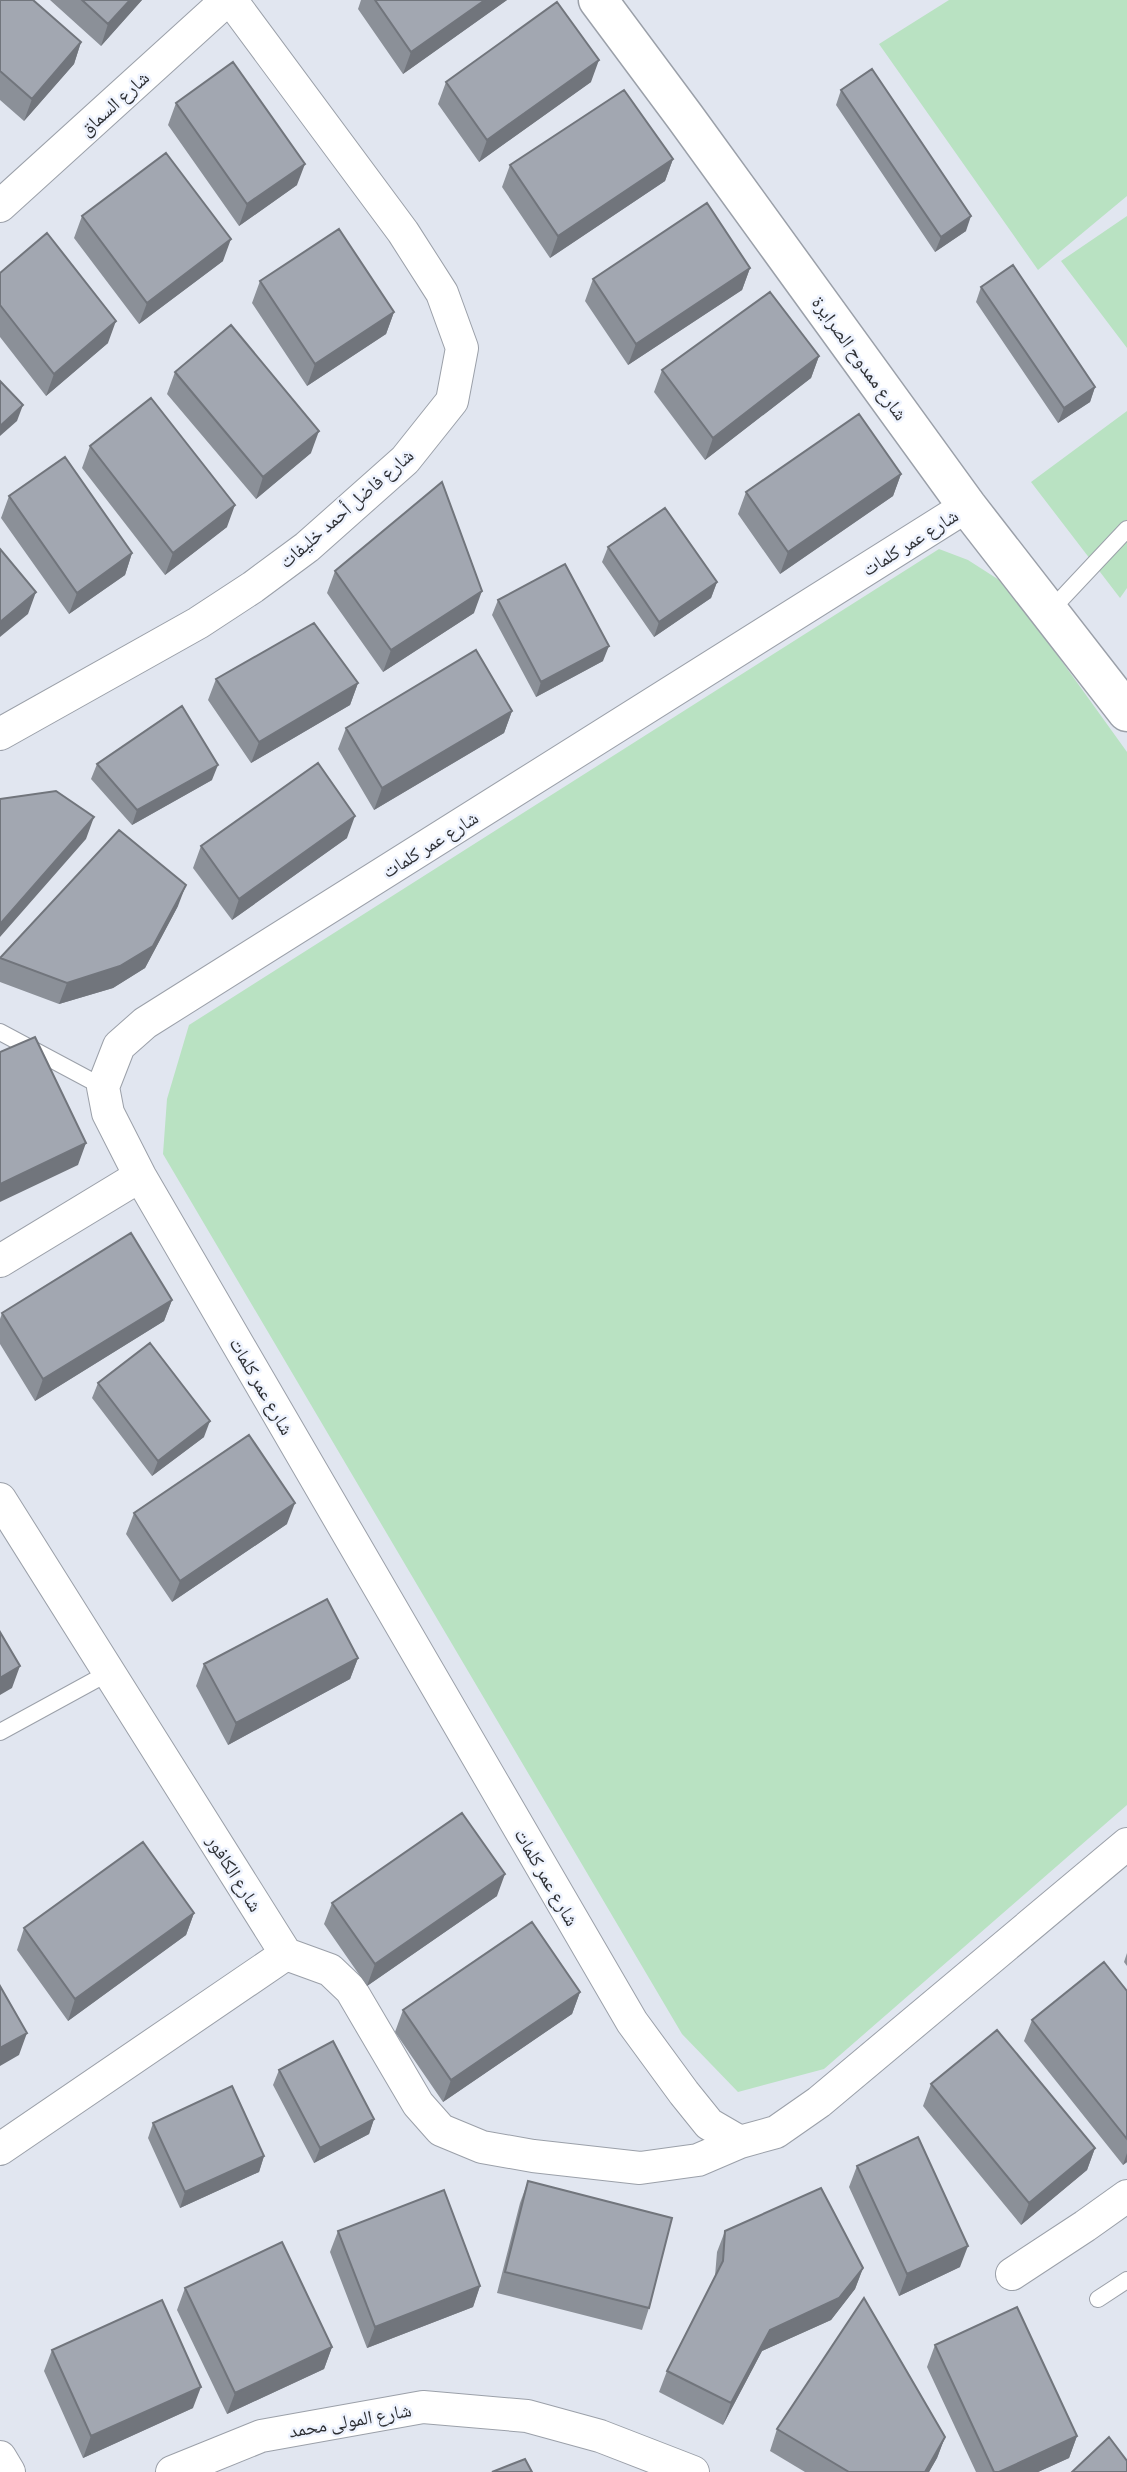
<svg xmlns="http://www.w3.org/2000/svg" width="1127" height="2472" viewBox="0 0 1127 2472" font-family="'Source Sans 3','Noto Naskh Arabic',sans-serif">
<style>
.green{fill:#b9e2c2}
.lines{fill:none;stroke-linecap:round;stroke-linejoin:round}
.service-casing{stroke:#9ba0a9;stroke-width:18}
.minor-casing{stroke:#9ba0a9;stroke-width:34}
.tertiary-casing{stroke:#9ba0a9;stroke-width:41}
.service{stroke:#fff;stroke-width:16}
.minor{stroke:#fff;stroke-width:32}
.tertiary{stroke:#fff;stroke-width:38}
.wall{fill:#8b9098}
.shaded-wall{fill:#71757c}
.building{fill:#a2a7b1;stroke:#71757c;stroke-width:2}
.labels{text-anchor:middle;stroke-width:5;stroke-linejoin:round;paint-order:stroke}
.street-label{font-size:19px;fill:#2e3034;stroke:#eef3fe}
</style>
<rect width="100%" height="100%" fill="#e1e6f0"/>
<path class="green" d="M949,0H1127V196L1038,270L879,44Z
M1127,216V348L1061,261Z
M1127,411V588L1120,598L1031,482Z
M939,549L968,560L1007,585L1127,752V1805L824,2069L738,2092L682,2034L163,1154L167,1099L189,1025Z"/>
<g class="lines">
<defs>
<path id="service" d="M1050,611L1127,529
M0,1032L103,1087
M0,1732L108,1673
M1098,2299L1127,2280"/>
<path id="minor" d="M0,206L227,0
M967,506L145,1023L119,1046L103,1087L108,1113L140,1176L632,2022L684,2093L709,2124L740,2142L776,2132L819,2102L1127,1844
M0,734L198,623L253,587L307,547L405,460L452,401L462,348L442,293L403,232L231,0
M0,1261L140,1176
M0,1499L286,1954L0,2149
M286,1954L330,1970L351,1990L418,2104L441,2130L482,2147L533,2156L640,2168L698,2160L740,2142
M1012,2274L1085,2226L1127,2196
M0,2457L9,2472
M172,2472L261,2436L423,2407L527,2416L600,2436L693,2472"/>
<path id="tertiary" d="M598,0L685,117L967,506L1127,712"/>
</defs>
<use href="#service" class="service-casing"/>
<use href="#minor" class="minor-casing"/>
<use href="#tertiary" class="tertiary-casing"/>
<use href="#service" class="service"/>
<use href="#minor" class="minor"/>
<use href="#tertiary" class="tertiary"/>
</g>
<path class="wall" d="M0,0L81,42L74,64L24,121L0,100Z
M50,0H142L101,46Z
M361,0H507L403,74L358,9Z
M446,82H591L479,162L438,104Z
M841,90L966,231L935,252L836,105Z
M176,103L297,185L239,226L168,125Z
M673,159L665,181L550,258L502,187L510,165Z
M82,216L223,261L139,324L74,238Z
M750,268L742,290L628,365L585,301L593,279Z
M0,273L108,343L46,396L0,337Z
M260,281L394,312L386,334L307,386L252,303Z
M981,287L1095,387L1090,402L1058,423L976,302Z
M819,356L811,378L705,460L654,392L662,370Z
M175,372L311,453L256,499L167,394Z
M90,446L227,527L165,575L82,468Z
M901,474L893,496L780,574L738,514L746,492Z
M9,496L132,553L125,575L69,614L1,518Z
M608,547L717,582L711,598L654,637L602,562Z
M335,571L474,613L383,672L327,593Z
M498,600L603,661L536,697L492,615Z
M216,679L358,683L350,705L251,763L208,700Z
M512,711L504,733L374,810L338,749L346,728Z
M97,764L212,780L132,825L91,779Z
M347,838L232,920L193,868L201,846Z
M178,906L145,968L113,988L59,1004L0,982V958Z
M172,1300L164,1321L35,1401L0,1344V1319L2,1313Z
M98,1383L204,1437L152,1476L92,1398Z
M134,1513L287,1524L172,1602L126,1534Z
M358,1658L350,1679L228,1745L196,1686L204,1664Z
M497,1896L367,1986L324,1924L332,1903Z
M194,1913L186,1935L68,2021L17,1950L24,1928Z
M1127,1953V1966L1124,1962Z
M1127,1991V2162L1123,2165L1024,2041L1032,2020Z
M580,1992L572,2014L443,2102L395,2032L403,2010Z
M279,2070L374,2119L369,2134L314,2163L273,2085Z
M931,2084L1095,2148L1087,2170L1021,2225L923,2106Z
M153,2123L264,2156L259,2172L180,2208L148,2138Z
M857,2166L960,2267L899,2296L849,2187Z
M528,2181L649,2308L642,2330L497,2293L520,2203Z
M338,2231L480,2286L473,2307L367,2348L330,2252Z
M725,2231L863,2268L855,2289L831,2320L762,2351L723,2425L659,2392L667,2371L715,2276L717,2252Z
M185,2288L332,2347L324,2369L227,2414L177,2310Z
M935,2345L1077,2436L1069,2458L1038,2472H976L927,2367Z
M52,2350L193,2408L83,2458L44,2371Z
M777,2429L945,2437L937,2458L929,2472H805L770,2451Z"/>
<path class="shaded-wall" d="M130,0H142L101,46L108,24Z
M485,0H507L403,74L411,52Z
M81,42L74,64L24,121L32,99Z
M599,60L591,82L479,162L487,140Z
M673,159L665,181L550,258L558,236Z
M305,164L297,185L239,226L247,204Z
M971,216L966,231L935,252L941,237Z
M231,239L223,261L139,324L147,303Z
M750,268L742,290L628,365L636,344Z
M394,312L386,334L307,386L315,364Z
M116,321L108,343L46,396L54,374Z
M819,356L811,378L705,460L713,438Z
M1095,387L1090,402L1058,423L1064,408Z
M23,405L17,421L0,436V426Z
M319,431L311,453L256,499L263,477Z
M901,474L893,496L780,574L788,552Z
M235,505L227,527L165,575L173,553Z
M132,553L125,575L69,614L77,593Z
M717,582L711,598L654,637L659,622Z
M482,591L474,613L383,672L391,650Z
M36,592L28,614L0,637V622Z
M609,646L603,661L536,697L541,682Z
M358,683L350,705L251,763L259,742Z
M512,711L504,733L374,810L382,788Z
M218,765L212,780L132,825L137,810Z
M355,816L347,838L232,920L239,899Z
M94,817L86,839L0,937V924Z
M186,885L178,906L145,968L113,988L59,1004L67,983Z
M86,1143L78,1165L0,1202V1184Z
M172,1300L164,1321L35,1401L43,1379Z
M210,1421L204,1437L152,1476L158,1461Z
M295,1503L287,1524L172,1602L180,1581Z
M358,1658L350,1679L228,1745L236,1723Z
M20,1666L12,1688L0,1695V1678Z
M505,1874L497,1896L367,1986L375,1964Z
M194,1913L186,1935L68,2021L75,1999Z
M580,1992L572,2014L443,2102L451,2080Z
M27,2033L19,2055L0,2066V2048Z
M374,2119L369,2134L314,2163L320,2148Z
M1095,2148L1087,2170L1021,2225L1029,2203Z
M1127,2153V2162L1123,2165Z
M264,2156L259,2172L180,2208L185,2192Z
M968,2246L960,2267L899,2296L907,2274Z
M863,2268L855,2289L831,2320L762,2351L723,2425L731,2403L770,2330Z
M480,2286L473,2307L367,2348L375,2327Z
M332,2347L324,2369L227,2414L235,2393Z
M201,2387L193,2408L83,2458L91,2436Z
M1077,2436L1069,2458L1038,2472H999Z
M945,2437L937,2458L929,2472H925Z"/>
<path class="building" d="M0,0H33L81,42L32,99L0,71Z
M82,0H130L108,24Z
M375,0H485L411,52Z
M557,2L599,60L487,140L446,82Z
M233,62L305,164L247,204L176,103Z
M872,69L971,216L941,237L841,90Z
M624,90L673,159L558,236L510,165Z
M166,153L231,239L147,303L82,216Z
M707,203L750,268L636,344L593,279Z
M339,229L394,312L315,364L260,281Z
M47,233L116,321L54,374L0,305V273Z
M1013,265L1095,387L1064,408L981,287Z
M770,292L819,356L713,438L662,370Z
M231,325L319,431L263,477L175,372Z
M0,381L23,405L0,426Z
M151,398L235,505L173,553L90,446Z
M859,414L901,474L788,552L746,492Z
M65,457L132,553L77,593L9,496Z
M442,482L482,591L391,650L335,571Z
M665,508L717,582L659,622L608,547Z
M0,549L36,592L0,622Z
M565,564L609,646L541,682L498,600Z
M314,623L358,683L259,742L216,679Z
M476,650L512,711L382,788L346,728Z
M182,706L218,765L137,810L97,764Z
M318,763L355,816L239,899L201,846Z
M56,791L94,817L0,924V799Z
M119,830L186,885L153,946L120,966L67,983L0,958Z
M35,1037L86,1143L0,1184V1052Z
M131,1233L172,1300L43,1379L2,1313Z
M150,1343L210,1421L158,1461L98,1383Z
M249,1435L295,1503L180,1581L134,1513Z
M327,1599L358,1658L236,1723L204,1664Z
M0,1632L20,1666L0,1678Z
M462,1813L505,1874L375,1964L332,1903Z
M143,1842L194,1913L75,1999L24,1928Z
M532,1922L580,1992L451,2080L403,2010Z
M1104,1962L1127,1991V2139L1032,2020Z
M0,1986L27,2033L0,2048Z
M997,2030L1095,2148L1029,2203L931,2084Z
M333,2041L374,2119L320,2148L279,2070Z
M232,2086L264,2156L185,2192L153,2123Z
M918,2137L968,2246L907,2274L857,2166Z
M528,2181L672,2218L649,2308L505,2272Z
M821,2188L863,2268L839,2298L770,2330L731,2403L667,2371L723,2261L725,2231Z
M444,2190L480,2286L375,2327L338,2231Z
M282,2242L332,2347L235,2393L185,2288Z
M864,2298L945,2437L925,2472H849L777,2429Z
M162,2300L201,2387L91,2436L52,2350Z
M1017,2307L1077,2436L999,2472H994L935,2345Z
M1109,2437L1127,2461V2472H1072Z
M525,2459L532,2472H492Z"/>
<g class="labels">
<g class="street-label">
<text transform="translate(114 103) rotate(-42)" y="7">شارع السماق</text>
<text transform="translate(860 358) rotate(54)" y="7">شارع ممدوح الصرايرة</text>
<text transform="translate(346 508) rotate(-41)" y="7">شارع فاضل أحمد خليفات</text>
<text transform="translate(910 542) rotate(-32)" y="7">شارع عمر كلمات</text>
<text transform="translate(430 844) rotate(-32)" y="7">شارع عمر كلمات</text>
<text transform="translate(262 1386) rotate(60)" y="7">شارع عمر كلمات</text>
<text transform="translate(235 1873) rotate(58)" y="7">شارع الكافور</text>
<text transform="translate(547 1877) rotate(60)" y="7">شارع عمر كلمات</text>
<text transform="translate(350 2420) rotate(-10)" y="7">شارع المولى محمد</text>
</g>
</g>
</svg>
